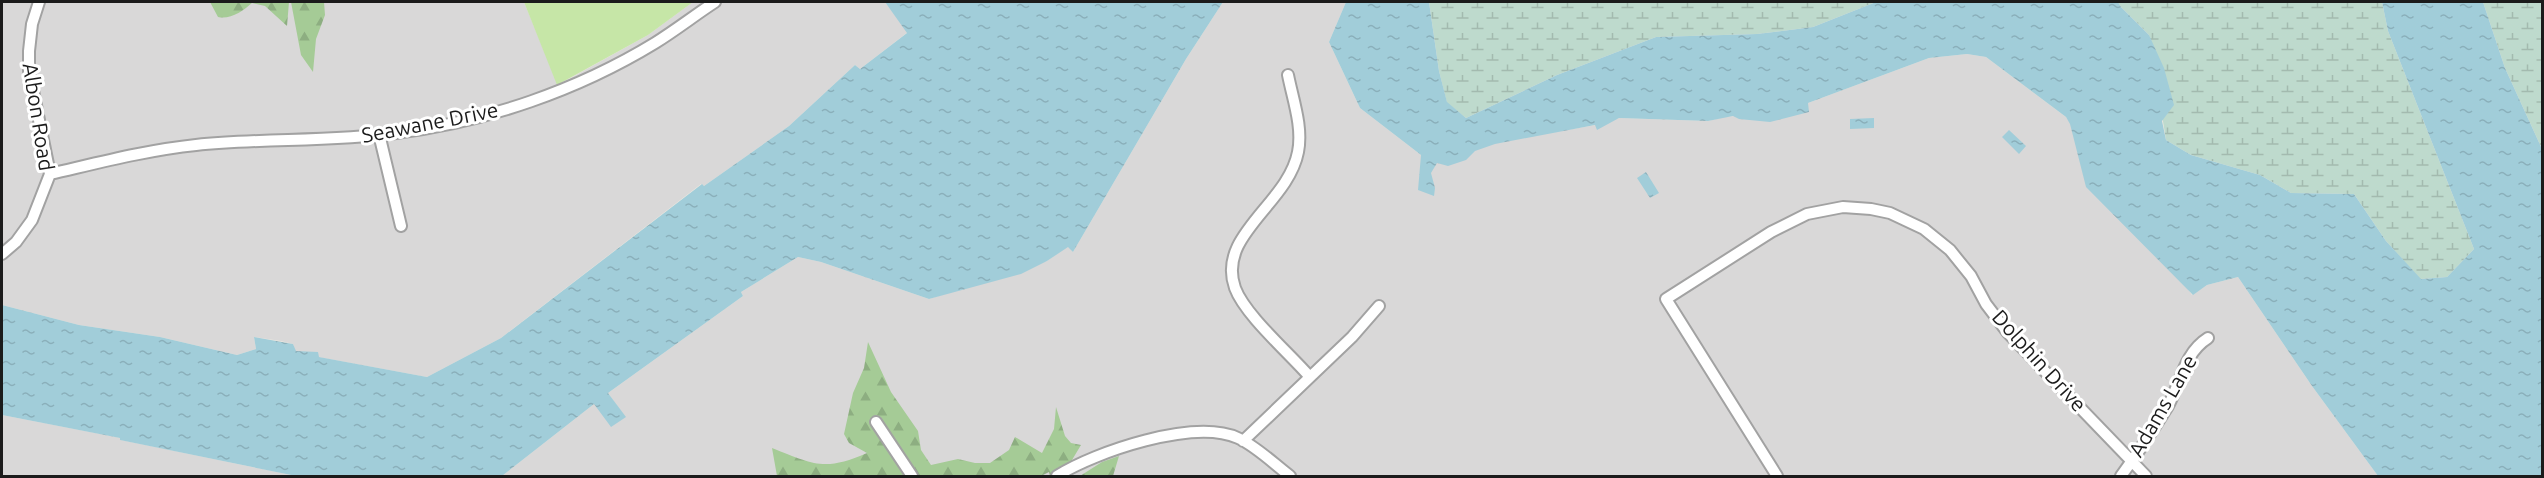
<svg xmlns="http://www.w3.org/2000/svg" width="2544" height="478" viewBox="0 0 2544 478" font-family="Ubuntu,sans-serif">
<style>
.residential{fill:#d9d8d8}
.grass{fill:#c6e6a7}
.forest{fill:url(#forest-firs)}
.wetland{fill:url(#wetland-marsh)}
.water{fill:url(#water-ripples)}
.lines{fill:none;stroke-linecap:round;stroke-linejoin:round}
.minor-casing{stroke:#a2a2a2;stroke-width:14}
.minor{stroke:#fff;stroke-width:10}
.labels{text-anchor:middle;stroke-width:6;stroke-linejoin:round;paint-order:stroke}
.street-label{font-size:21px;fill:#1b1b1b;stroke:#fff}
</style>
<defs>
<pattern id="forest-firs" width="22" height="20" patternUnits="userSpaceOnUse" patternTransform="scale(1.5)"><rect width="22" height="20" fill="#a5cb96"/><path d="M5 1l3.5 6h-7zM16 11l3.5 6h-7z" fill="#8dae81"/></pattern>
<pattern id="wetland-marsh" width="20" height="14" patternUnits="userSpaceOnUse" patternTransform="scale(1.5)"><rect width="20" height="14" fill="#bedacd"/><path d="M1 5h8M5 5V1M11 12h8M15 12V8" fill="none" stroke="#a3baaf"/></pattern>
<pattern id="water-ripples" width="26" height="14" patternUnits="userSpaceOnUse" patternTransform="scale(1.5)"><rect width="26" height="14" fill="#a1cdd9"/><path d="M2 4q2-2 4 0t4 0M15 11q2-2 4 0t4 0" fill="none" stroke="#8aafba"/></pattern>
</defs>
<rect width="100%" height="100%" fill="#ece8e0"/>
<path class="residential" d="M2,2H524L558,85L648,35L693,2H885L908,32L860,69L855,65L789,126L704,186L701,184L501,338L427,377L318,357L295,351L293,344L281,341L254,337L256,349L237,355L160,337L79,325L2,305Z
M1223,2H1346L1329,42L1360,108L1421,155L1596,125L1619,118L1708,121L1724,117L1776,112L1808,103L1929,58L1967,54L1986,57L2066,117L2192,295L2207,285L2238,277L2312,386L2378,476H502L594,404L625,417L608,393L743,296L741,292L798,257L821,262L929,299L1047,261L1068,246L1073,252L1186,59Z
M2,415L121,438V440L296,476H2Z"/>
<path class="grass" d="M524,2H693L648,35L557,85Z"/>
<path class="forest" d="M210,2H289L287,26L265,6L252,3C243,11 230,20 218,17Z
M291,2H324L325,15L316,39L313,72L301,55Z
M868,342L891,392L918,431L921,450L931,465L958,459L975,463H990L1009,450L1015,437L1042,453L1054,429L1056,407L1065,436L1071,443L1081,445L1072,460L1071,476H1050L1049,472L1041,476H777L772,448C813,464 824,472 867,453L849,443L844,434L853,393L864,368Z
M1119,456L1113,476H1080L1102,462Z"/>
<path class="wetland" d="M1429,2H1876L1813,27L1757,34L1656,37L1557,75L1466,118L1447,103L1439,71Z
M2118,2H2382L2388,31L2474,249L2447,277L2420,279L2386,241L2354,194L2291,193L2260,175L2191,155L2166,140L2149,35L2121,7Z
M2483,2H2542V149L2505,68Z"/>
<path class="water" d="M885,2H1223L1186,59L1073,252L1068,247L1047,261L1021,274L929,299L821,262L798,257L741,292L743,296L608,393L626,417L611,427L594,404L502,476H296L120,440V438L2,415V305L79,325L160,337L237,355L256,349L254,337L293,344L296,351L318,352L319,357L427,377L501,338L702,184L704,186L789,126L855,65L860,69L907,33Z
M1346,2H1429L1439,71L1447,102L1466,118L1557,75L1656,37L1757,34L1813,27L1876,2H2118L2121,7L2149,35L2164,68L2174,105L2162,121L2166,140L2191,155L2260,175L2291,193L2354,194L2386,241L2421,279L2447,277L2474,249L2388,31L2382,2H2483L2505,68L2542,149V476H2378L2312,386L2238,277L2207,285L2193,295L2086,187L2070,124L2066,117L1986,57L1967,54L1929,58L1808,103L1809,112L1770,122L1739,119L1733,116L1708,121L1619,118L1597,130L1595,125L1495,144L1475,151L1466,160L1448,166L1437,163L1431,173L1435,188L1434,196L1418,190L1421,155L1360,108L1329,42Z
M1874,118V128L1850,129V119Z
M2009,130L2026,146L2019,154L2002,137Z
M1646,172L1659,193L1650,198L1637,178Z"/>
<g class="lines">
<defs>
<path id="minor" d="M1288,75C1293,100 1303,127 1298,152C1288,204 1216,235 1235,288C1245,315 1289,353 1309,376
M379,134L401,226
M50,174C98,163 147,150 196,145C263,138 330,142 396,133C486,122 578,90 655,43C676,30 695,15 715,2
M2,254L16,242L32,220L50,174L29,71V51L32,24L39,2
M876,422L912,476
M1243,441L1352,337L1379,306
M1057,476C1095,452 1194,418 1238,438C1256,446 1274,464 1290,476
M1777,476L1666,299L1771,232L1807,214L1843,207L1871,209L1890,213L1924,229L1950,250L1971,276L1986,304L2008,333L2146,476
M2121,476C2138,453 2153,430 2168,406C2181,382 2184,353 2208,338"/>
</defs>
<use href="#minor" class="minor-casing"/>
<use href="#minor" class="minor"/>
</g>
<g class="labels">
<g class="street-label">
<text transform="translate(38 117) rotate(81)" y="7">Albon Road</text>
<text transform="translate(430 123) rotate(-11)" y="7">Seawane Drive</text>
<text transform="translate(2039 361) rotate(48)" y="7">Dolphin Drive</text>
<text transform="translate(2163 406) rotate(-60)" y="7">Adams Lane</text>
</g>
</g>
<rect width="2544" height="478" fill="none" stroke="#1b1b1b" stroke-width="6"/>
</svg>
